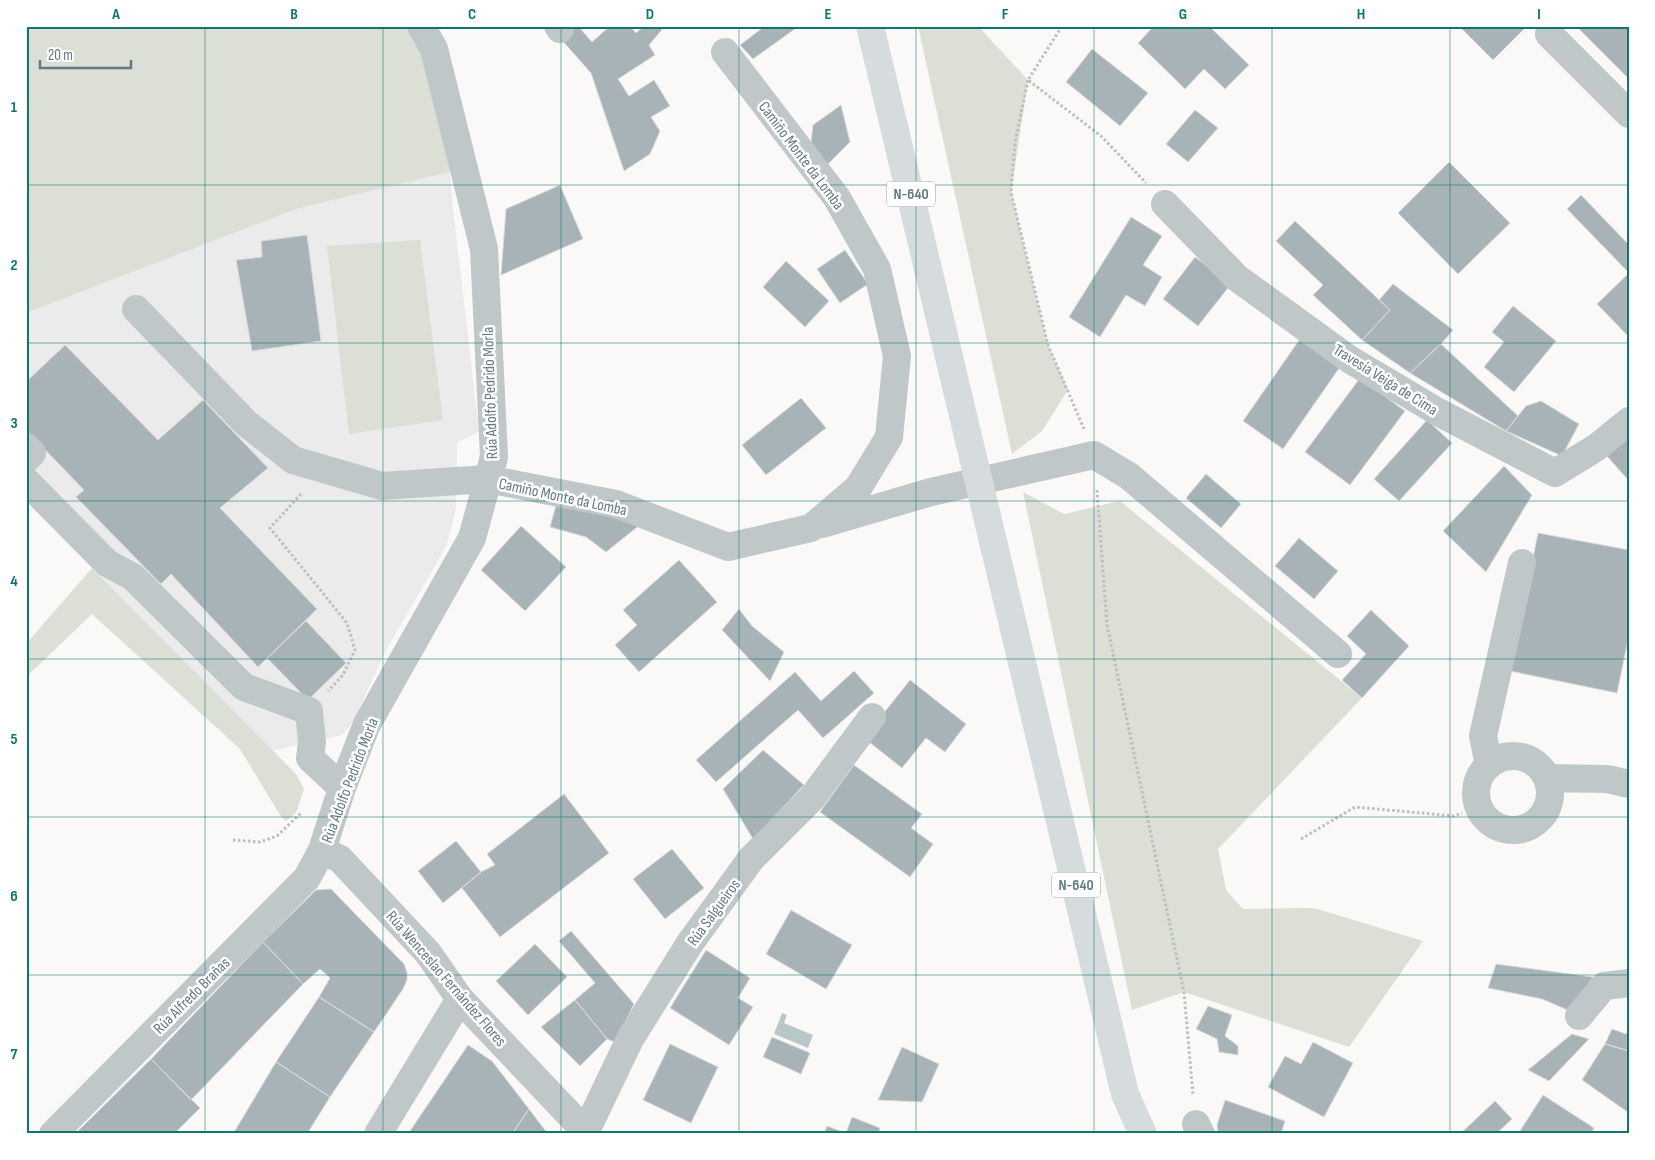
<svg xmlns="http://www.w3.org/2000/svg" width="1655" height="1160" viewBox="0 0 1655 1160" font-family="'Sofia Sans Condensed',sans-serif">
<style>
.built{fill:#eaebea}
.green{fill:#dbdfd6}
.water{fill:#b8c8c9}
.building{fill:#a7b3b6;stroke:#dbdbd9}
.lines{fill:none;stroke-linecap:round;stroke-linejoin:round}
.path{stroke:#babfc1;stroke-width:3;stroke-dasharray:2.5 2.5;stroke-linecap:butt}
.minor{stroke:#c0c7c9;stroke-width:28}
.highway{stroke:#d6dcde;stroke-width:28}
.grid{fill:none;stroke:#0f766e;stroke-width:1;stroke-opacity:0.55}
.labels{text-anchor:middle;stroke-width:5;stroke-linejoin:round;paint-order:stroke}
.shield{fill:#fff;stroke:#92a2a8;stroke-width:1}
.shield-label{font-size:15px;font-weight:bold;fill:#647a82}
.street-label{font-size:16px;fill:#647a82;stroke:#fff}
.neatline{fill:none;stroke:#0f766e;stroke-width:2}
.grid-label{font-size:16px;text-anchor:middle;font-weight:bold;fill:#0f766e}
</style>
<rect width="100%" height="100%" fill="#faf9f7"/>
<path class="built" d="M450,172L453,208L479,431L457,443L456,508L447,545L385,652L353,722L342,735L272,751L92,568L26,499V313L296,209Z"/>
<path class="green" d="M26,26H423L434,49L450,172L296,209L26,313Z
M918,26H978L1028,80L1011,192L1048,345L1068,390L1042,431L1012,454Z
M420,240L443,420L349,434L327,246Z
M1023,492L1064,514L1120,501L1362,698L1218,849L1226,890L1243,909L1314,908L1423,941L1349,1047L1184,992L1132,1010Z
M92,568L296,774L304,789L296,813L286,821L280,815L240,749L92,614L26,677V644Z"/>
<path class="water" d="M782,1013L787,1015L784,1023L813,1035L808,1048L774,1034Z"/>
<path class="building" d="M574,26H578L592,42L610,26H630L636,33L644,26H665L649,45L655,55L618,79L629,96L654,80L670,106L651,117L660,131L650,154L624,171L591,73L560,38Z
M765,26H799L753,59L740,45Z
M1154,26H1209L1249,65L1225,89L1204,69L1185,89L1138,43Z
M1459,26H1527L1493,60Z
M1576,26H1629V79Z
M1092,49L1148,93L1120,126L1066,82Z
M841,105L850,142L828,164L810,152L813,125Z
M1195,110L1218,128L1188,162L1166,144Z
M1449,162L1510,223L1458,274L1398,213Z
M560,185L583,239L501,275L506,209Z
M1581,195L1629,245V273L1567,209Z
M1131,217L1162,236L1143,265L1162,277L1145,306L1126,295L1100,337L1069,317Z
M1295,221L1390,310L1362,340L1313,295L1323,285L1276,241Z
M307,235L321,341L252,351L236,260L262,257L261,241Z
M845,250L868,284L840,303L817,269Z
M1195,257L1231,284L1198,326L1163,299Z
M786,261L829,301L805,327L763,287Z
M1629,273V337L1597,304Z
M1393,284L1453,330L1441,344L1410,373L1362,340L1390,310L1379,300Z
M1513,306L1556,341L1514,392L1484,367L1504,342L1492,332Z
M1302,336L1342,364L1283,449L1243,421Z
M1441,344L1518,416L1506,431L1410,373Z
M65,345L158,440L203,400L268,468L220,508L317,609L258,667L171,574L161,584L76,497L84,490L26,430V382Z
M1360,378L1405,411L1350,485L1305,452Z
M801,398L826,428L766,475L742,445Z
M1541,401L1579,424L1562,456L1506,431L1526,406Z
M1427,420L1452,443L1399,501L1374,479Z
M1629,437V481L1607,456Z
M1504,466L1532,495L1486,572L1443,531Z
M1206,474L1241,504L1221,528L1186,498Z
M556,505L602,512L641,524L606,552L586,537L550,527Z
M521,526L566,567L525,611L481,570Z
M1538,533L1629,550V635L1617,693L1510,671Z
M1299,538L1338,571L1314,599L1275,566Z
M679,560L717,602L639,672L615,645L637,625L623,610Z
M739,609L752,626L784,652L770,681L722,630Z
M1371,610L1409,646L1362,698L1342,680L1366,654L1347,636Z
M306,621L346,663L308,700L267,658Z
M854,671L874,693L823,738L798,710L716,782L696,760L795,672L821,701Z
M910,680L966,724L945,752L926,738L902,768L864,738Z
M763,750L804,785L753,839L723,789Z
M854,765L922,814L911,828L933,844L910,877L820,812Z
M564,794L609,853L500,937L462,888L481,872L495,865L487,854Z
M456,841L481,872L443,903L418,871Z
M672,849L704,888L665,919L633,879Z
M331,889L404,964L407,972V980L403,989L374,1032L319,997L330,978L320,969L303,984L263,942L316,890Z
M791,910L852,945L826,989L766,954Z
M571,931L634,1004L615,1042L607,1039L575,1000L595,983L559,941Z
M263,942L303,984L191,1100L151,1059Z
M535,944L567,977L528,1015L496,981Z
M706,950L750,978L738,998L753,1007L729,1045L670,1008Z
M1496,964L1593,977L1570,1011L1542,999L1488,988Z
M319,997L374,1032L330,1097L276,1062Z
M575,1000L607,1039L580,1066L541,1027Z
M1208,1006L1232,1015L1225,1036L1238,1046V1055L1219,1052L1217,1039L1196,1029Z
M1612,1029L1626,1034L1629,1030V1051L1605,1044Z
M1572,1034L1589,1039L1549,1081L1528,1070Z
M772,1037L810,1053L801,1074L763,1057Z
M1313,1042L1353,1063L1324,1117L1268,1087L1285,1056L1301,1064Z
M670,1044L718,1067L691,1123L643,1100Z
M1605,1044L1629,1051V1113L1582,1080Z
M468,1045L492,1061L529,1109L512,1134H408Z
M902,1047L939,1064L922,1102L878,1100Z
M151,1059L200,1108L174,1134H75Z
M276,1062L330,1097L307,1134H233Z
M1543,1095L1594,1128L1591,1134H1518Z
M1225,1100L1285,1121L1281,1134H1218L1217,1125Z
M1495,1101L1512,1119L1496,1134H1460Z
M529,1109L548,1134H512Z
M852,1117L880,1128L878,1134H824L827,1126L846,1133Z"/>
<g class="lines">
<path class="path" d="M1062,26L1028,80L1101,136L1146,183
M1028,80L1015,143L1011,192L1048,345L1084,429
M1097,490L1107,625L1184,992L1193,1095
M301,494L270,528L347,623L355,650L343,675L328,691
M1301,839L1355,807L1454,816L1462,813
M233,840L260,842L277,836L302,812"/>
<path class="minor" d="M558,26L560,29
M1549,34L1629,114
M1165,204L1237,278L1349,359L1438,412L1555,473L1597,447L1629,421
M136,309L246,423L293,460L382,486L487,479L616,504L728,547L811,528L858,488L889,437L897,356L877,269L837,198L725,52
M26,447L32,453L26,459
M26,481L107,563L133,577L244,687L309,711L312,742L310,758L342,788
M822,524L931,492L1094,455L1129,476L1338,654
M1476 793a37 37 0 1 1 74 0a37 37 0 1 1-74 0Z
M1489,765L1483,736L1522,563
M1547,778L1607,779L1629,784
M322,850L340,859L428,953L460,999L588,1134
M1579,1016L1604,986L1629,983
M1196,1124L1201,1134
M586,1131L630,1039L690,943L751,859L812,798L872,717
M53,1134L307,878L322,850L342,788L367,724L472,538L494,457L484,249L434,49L421,26
M378,1134L460,999"/>
<path class="highway" d="M870,26L1125,1094L1143,1134"/>
</g>
<path class="grid" d="M205,26V1134M383,26V1134M561,26V1134M739,26V1134M916,26V1134M1094,26V1134M1272,26V1134M1450,26V1134M26,185H1629M26,343H1629M26,501H1629M26,659H1629M26,817H1629M26,975H1629"/>
<g class="labels">
<g class="shield">
<rect x="887" y="181.5" width="48" height="25" rx="4"/>
<rect x="1052" y="872.5" width="48" height="25" rx="4"/>
</g>
<g class="shield-label">
<text x="911" y="199">N-640</text>
<text x="1076" y="890">N-640</text>
</g>
<g class="street-label">
<text transform="translate(802 155) rotate(53)" y="6">Camiño Monte da Lomba</text>
<text transform="translate(1386 379) rotate(32)" y="6">Travesía Veiga de Cima</text>
<text transform="translate(489 393) rotate(-92)" y="6">Rúa Adolfo Pedrido Morla</text>
<text transform="translate(563 496) rotate(12)" y="6">Camiño Monte da Lomba</text>
<text transform="translate(349 780) rotate(-69)" y="6">Rúa Adolfo Pedrido Morla</text>
<text transform="translate(713 912) rotate(-54)" y="6">Rúa Salgueiros</text>
<text transform="translate(447 978) rotate(49)" y="6">Rúa Wenceslao Fernández Flores</text>
<text transform="translate(191 995) rotate(-45)" y="6">Rúa Alfredo Brañas</text>
</g>
</g>
<rect width="1655" height="1160" fill="none" stroke="#ffffff" stroke-width="55"/>
<path d="M40 60v8h91v-8" fill="none" stroke="#647a82" stroke-width="2.5"/>
<text x="48" y="60" font-size="15" fill="#647a82" stroke="#ffffff" stroke-width="4" paint-order="stroke">20 m</text>
<rect x="28" y="28" width="1600" height="1104" class="neatline"/>
<g class="grid-label">
<text x="116" y="19">A</text>
<text x="294" y="19">B</text>
<text x="472" y="19">C</text>
<text x="650" y="19">D</text>
<text x="828" y="19">E</text>
<text x="1005" y="19">F</text>
<text x="1183" y="19">G</text>
<text x="1361" y="19">H</text>
<text x="1539" y="19">I</text>
<text x="14" y="112">1</text>
<text x="14" y="270">2</text>
<text x="14" y="428">3</text>
<text x="14" y="586">4</text>
<text x="14" y="744">5</text>
<text x="14" y="901">6</text>
<text x="14" y="1059">7</text>
</g>
</svg>
